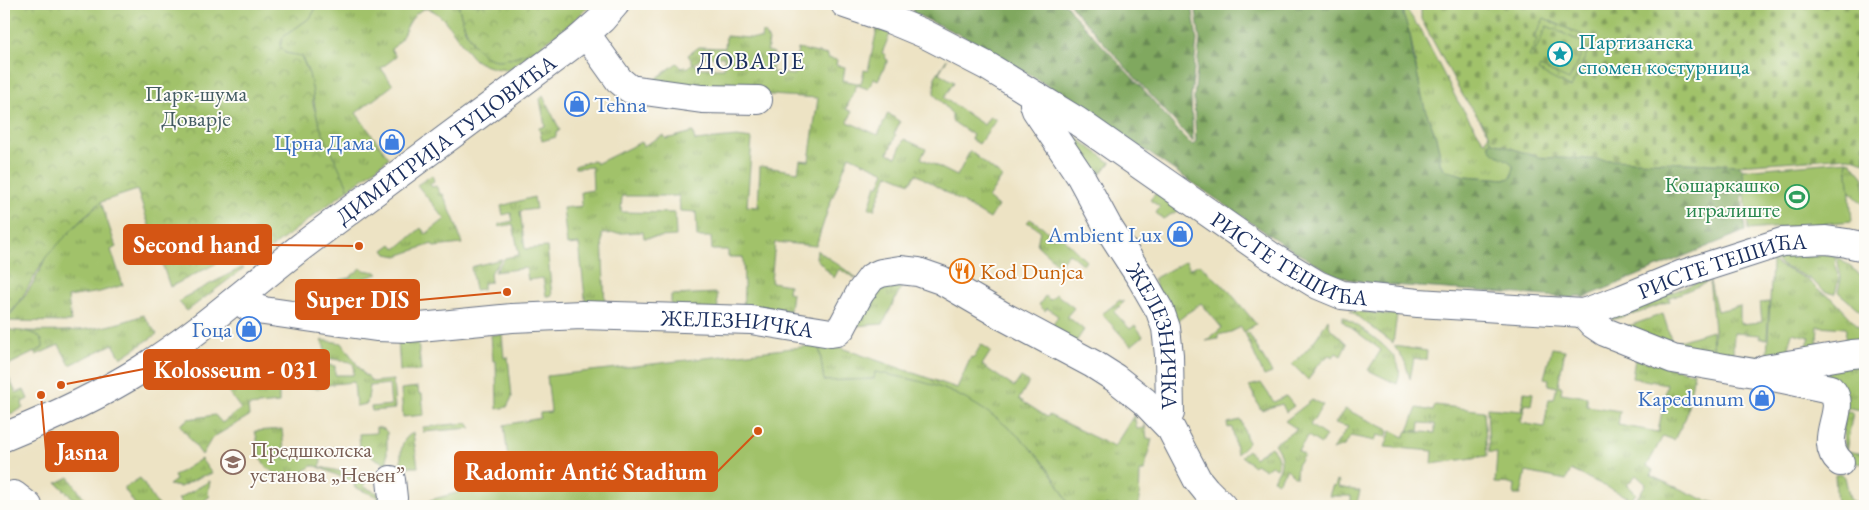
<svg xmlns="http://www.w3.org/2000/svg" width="1869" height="510" viewBox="0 0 1869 510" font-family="'EB Garamond',serif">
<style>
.grass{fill:url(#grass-tufts);stroke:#5e7864;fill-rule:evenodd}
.forest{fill:url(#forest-firs);stroke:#4e6c5e}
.cemetery{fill:url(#cemetery-stones);stroke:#5e7864}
.park{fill:url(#park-crowns);stroke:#5e7864}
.garden{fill:url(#garden-dots);stroke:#5e7864}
.pitch{fill:#a1c26b;stroke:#5e7864}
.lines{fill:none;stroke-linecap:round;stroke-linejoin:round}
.minor-casing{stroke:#646e82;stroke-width:30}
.tertiary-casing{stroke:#646e82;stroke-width:30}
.minor{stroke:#fff;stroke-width:28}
.tertiary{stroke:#fff;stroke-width:28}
.labels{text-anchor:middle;stroke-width:4;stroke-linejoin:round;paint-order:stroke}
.culture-label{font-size:22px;fill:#0d838f;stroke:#fdfcf7;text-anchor:start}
.park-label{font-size:22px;fill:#435b62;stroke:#fdfcf7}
.shop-label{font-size:22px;fill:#366cbe;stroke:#fdfcf7;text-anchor:end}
.street-label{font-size:22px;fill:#1b2f5e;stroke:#fdfcf7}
.leisure-label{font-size:22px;fill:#27864d;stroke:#fdfcf7;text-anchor:end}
.food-label{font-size:22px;fill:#c56008;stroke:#fdfcf7;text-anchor:start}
.education-label{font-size:22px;fill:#785e54;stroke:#fdfcf7;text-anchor:start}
.neighbourhood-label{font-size:24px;letter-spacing:1px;fill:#1b2f5e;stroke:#fdfcf7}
.leader{fill:none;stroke:#d45514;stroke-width:2}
.callout-dot{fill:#d45514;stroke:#fdfcf7;stroke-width:2}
.callout{fill:#d45514;stroke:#d45514;stroke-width:2}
.callout-label{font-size:24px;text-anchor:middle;font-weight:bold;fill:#fff}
</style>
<defs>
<pattern id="grass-tufts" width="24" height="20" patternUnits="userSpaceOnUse" patternTransform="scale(1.25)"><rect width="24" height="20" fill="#a1c26b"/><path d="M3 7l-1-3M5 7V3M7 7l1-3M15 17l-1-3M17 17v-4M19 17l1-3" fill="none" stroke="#829e5b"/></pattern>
<pattern id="forest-firs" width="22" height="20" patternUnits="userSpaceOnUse" patternTransform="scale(1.25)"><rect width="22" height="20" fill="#80a85f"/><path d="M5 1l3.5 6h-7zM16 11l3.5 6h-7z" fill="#688952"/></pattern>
<pattern id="cemetery-stones" width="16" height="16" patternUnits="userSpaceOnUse" patternTransform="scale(1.25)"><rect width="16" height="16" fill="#a1c26b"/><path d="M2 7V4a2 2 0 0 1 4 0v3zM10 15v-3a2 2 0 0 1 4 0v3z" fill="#829e5b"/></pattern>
<pattern id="park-crowns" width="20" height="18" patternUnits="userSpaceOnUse" patternTransform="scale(1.25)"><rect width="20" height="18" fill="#a1c26b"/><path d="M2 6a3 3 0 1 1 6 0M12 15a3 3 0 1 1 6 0" fill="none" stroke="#829e5b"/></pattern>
<pattern id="garden-dots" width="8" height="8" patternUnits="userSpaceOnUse" patternTransform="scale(1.25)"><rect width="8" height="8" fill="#a1c26b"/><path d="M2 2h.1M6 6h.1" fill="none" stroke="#829e5b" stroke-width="1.8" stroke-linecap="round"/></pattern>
</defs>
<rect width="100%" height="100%" fill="#fdfcf7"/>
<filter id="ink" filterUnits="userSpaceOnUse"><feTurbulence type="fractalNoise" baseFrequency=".02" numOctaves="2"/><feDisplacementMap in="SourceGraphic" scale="10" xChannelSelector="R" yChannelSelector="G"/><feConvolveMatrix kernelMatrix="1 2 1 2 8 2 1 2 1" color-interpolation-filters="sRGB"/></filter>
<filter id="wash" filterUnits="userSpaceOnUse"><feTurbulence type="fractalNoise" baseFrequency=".0096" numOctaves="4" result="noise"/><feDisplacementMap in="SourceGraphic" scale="20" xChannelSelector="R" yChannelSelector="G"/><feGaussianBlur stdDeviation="1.12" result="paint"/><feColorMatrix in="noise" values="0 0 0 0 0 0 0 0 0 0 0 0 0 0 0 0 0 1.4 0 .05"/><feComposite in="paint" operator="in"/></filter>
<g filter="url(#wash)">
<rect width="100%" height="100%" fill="#ede3c4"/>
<path class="grass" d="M318,4H458L465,30L476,47L510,59L522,53H531L508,70C496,69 485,67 475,60C463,50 439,0 421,10C405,20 406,40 391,49L396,57L381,68L393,85L356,113L389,158L349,189C339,169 328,150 321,130C311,105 315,79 301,56L285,53L280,46L283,37L311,17Z
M1403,4L1423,34L1457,100L1483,140L1486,141L1489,133L1491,141L1489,146L1511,162L1513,166L1512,177L1507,179L1465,176L1444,169L1440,163L1439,150L1435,134L1425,109L1421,94L1410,34L1403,15Z
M877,29L890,34L882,53L886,55L885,58L888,60L878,80L874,78L868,89L857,85L846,109L852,112L848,122L878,135L888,113L900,122L894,134L896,135L888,153L896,157L904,139L926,149L921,158L957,176L970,151L1002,177L988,198L998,206L990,219L916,174L910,183L888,174L874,210L869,208L876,185L879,186L885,172L849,156L829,206L816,246L775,242L771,282L789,285L788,292L792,293L789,317L743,312L744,287L743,257H728V250H712L711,237H697L696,212L680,211L679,196H622L621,212L675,213L676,236L644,238L643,232L602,234L605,307L586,306L579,244L567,245L563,208L582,206L581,192L593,190L592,167L575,168V166L594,160L596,164L641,142L643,146L664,135L666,139L693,132L695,141L737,137L752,139L747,206L758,207L760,166L798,172L800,160L809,161L818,98L645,87L677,63L682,68L685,66L687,68L693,63L688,55L699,47L725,48L726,36L761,39L762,32L764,33L769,41L767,51L774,53L772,72L794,75L798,49L828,55V58L837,60L836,65L845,67L843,80L861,84L864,70L868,71ZM703,57H724V68H700L694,64Z
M947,59L939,73L954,82L944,98L984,125L990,116L996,120L979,144L971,139L973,135L952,121V114L934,94L935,77Z
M543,96L560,130L556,133V137L542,141L539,128L545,126L540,99Z
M1053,121L1111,163L1099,175L1084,164Z
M1847,161L1851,162L1864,178L1865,206L1849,191Z
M432,175L434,181L430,184L432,187L436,186L441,195L443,194L456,224L462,244L434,247L432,244L397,256L387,254L384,250L392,244L396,249L421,228L426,234L445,219L417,185Z
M1156,193L1179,210L1163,219L1156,213L1160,207L1150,200Z
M534,197L536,209L520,211L525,249L547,247L552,296H546L543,278L528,280L526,268L494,272L505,258L519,255L513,224L499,227V224L513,221L511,213L503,215L501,206Z
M101,202L116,247L111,250L123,285L100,292L68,297L71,322L4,321C19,307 46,268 47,248L82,220Z
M1030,219L1043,227L1053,238L1058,233L1086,261L1083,265L1069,253L1059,265L1037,245L1040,230L1027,222Z
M817,250L853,275L857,279L839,269L834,278L816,258Z
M1796,253L1823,254L1836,256L1835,266L1839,278L1835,294C1824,293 1820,287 1811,280C1799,271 1782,270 1773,257Z
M1771,257L1776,264L1807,279L1818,290L1832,298L1862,330L1864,336L1863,343H1845L1846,328L1818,326L1817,341H1818V353L1803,356L1810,337L1792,333L1789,344L1792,358L1759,363L1669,348L1672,343L1712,331L1713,350L1714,330L1709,278L1717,311L1740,306V324L1762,322L1760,303L1769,302L1767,339L1760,338V335L1734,333L1733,354L1713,353L1767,356L1772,264L1767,259Z
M1837,257L1865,278V315L1838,292L1841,278Z
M502,259L490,273L491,282L483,283V289L475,290L471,267Z
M1186,261L1190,269L1199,264L1229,291L1256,324L1244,332L1241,327L1231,332L1218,335V339L1206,341L1222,328L1201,303L1172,325L1153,279Z
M241,268H244L187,311L179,302L183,298Z
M361,268L363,270L376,272L378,274L344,284L349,301L319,310V308L346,299L340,280L349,278Z
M906,277L883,324L853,326L875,286Z
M717,293L718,311L671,310V295Z
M1056,294L1074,308L1067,316L1084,330L1073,346L1049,332L1058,316L1047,308L1045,311L1039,305L1045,296L1050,300Z
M1120,300L1124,302L1114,312L1130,329L1135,325L1143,336L1131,346L1102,314Z
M1350,311L1397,315L1393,343Z
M1663,314L1671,339L1665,341V347L1623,328Z
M143,315L157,334L121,358L113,344L70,365L59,345L36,355L34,353L43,348L25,331C69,332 102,331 143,315Z
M1342,316C1359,327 1395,348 1399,368C1400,374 1399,379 1397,384L1368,370L1381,350L1342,321Z
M1328,319L1330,328L1347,344L1341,356L1336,353L1333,357L1329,355L1317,366L1308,380L1292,364C1308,351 1318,337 1328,319Z
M1248,332L1272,373L1264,376L1245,333Z
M502,334L504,358L508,357L512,397L507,407L497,409L496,361H493L491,335Z
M398,339L418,341L421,371H400Z
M322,340L342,343L365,376L367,375L372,382L393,380L395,409L372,411L371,407L391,405L389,384L370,386L367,404L356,406L354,382L332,384L318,388L302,387L279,389V403L248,406L249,416L212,438L202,455L180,425L188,419L215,415L222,423L241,409L227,390L259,377L257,373L267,366L270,379L328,365L335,366V375H353L354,365L350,362L327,358Z
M818,340L957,388L971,357L974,358L981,344L991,351L982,365L1014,387L1021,377L1029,382L1019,399L1047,417L1049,415L1114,447L1134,415L1137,429L1145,428L1144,418L1147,438L1152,439L1144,471H1140L1139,506H1069L1045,465L1018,436L914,380L875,372L874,379L824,381Z
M1394,346L1427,351L1426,360L1414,358L1410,379L1405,362Z
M1552,348L1565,350L1558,386L1562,387L1561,393L1587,397V406L1620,411L1618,425L1658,432L1667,384L1632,378L1635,359L1694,373L1686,417L1674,440L1663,436L1647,466L1653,470L1651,476L1705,500L1727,506H1652L1637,498L1646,484L1636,475L1627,485L1636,493L1632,499L1571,470L1566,480L1526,472L1521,495H1514L1515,484L1495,483L1497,453L1489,452L1487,408L1522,411L1524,392L1533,393L1531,405L1525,404L1521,423L1544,427L1549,399H1554L1557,387L1548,385L1549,379L1544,378Z
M1855,365L1865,367V411L1846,407L1801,372Z
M1261,383L1274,402L1286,396L1294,406L1286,412L1282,404L1261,410L1249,386Z
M418,387L419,394H422L424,415L403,417L401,389Z
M1312,400L1323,405L1310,425L1326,436L1321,444L1308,436L1298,451L1304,455L1297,465L1296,478L1287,469L1278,482L1273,479C1283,467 1284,457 1274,444L1297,429L1285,421Z
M1435,405L1484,411L1487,456L1432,464L1433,451L1385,447L1391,430L1404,437L1407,431L1435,433V424L1420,423L1419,431H1408L1417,408L1433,411Z
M1345,409L1389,430L1386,437L1377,435L1375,441L1351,436L1344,446L1332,450L1348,427L1335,423Z
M1842,410L1853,412L1846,451L1865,454V464L1853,463L1846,459Z
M1241,420L1248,443L1237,454L1232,427L1228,428L1227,423Z
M467,423L471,428L423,432V427Z
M376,427L384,429L387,432V463L382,462L360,450L359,434L376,433Z
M282,429L285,459L322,454L320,467L367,477L364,487L378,493L381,499L380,506H374L378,497L354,487L355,483L316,466H311C298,478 278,481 265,465C259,457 258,441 255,431Z
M413,433L418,467H401C401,453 399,440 413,433Z
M1271,447C1277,453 1281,460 1276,468L1271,465L1265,470L1256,464L1254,466L1241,456L1248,450L1254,458Z
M201,459L212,474L202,476L180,487L169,485L176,480L174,476Z
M1842,474L1845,477L1850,499L1855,502L1865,503V506H1837L1835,475Z
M69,477L84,499L79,504L57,483Z
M140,478L154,500L160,506H136L124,488Z
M210,481L208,494L210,496L198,506H184L178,499Z
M1337,481L1339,482L1338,487L1360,491L1356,506H1351V496H1329L1332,487L1335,486Z"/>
<path class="forest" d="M888,4H1066L1073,14L1144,90L1186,140L1193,145L1196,141L1194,98L1200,40L1195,4H1403V15L1410,34L1413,56L1425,109L1435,134L1439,150L1440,163L1444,169L1465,176L1507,179L1512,177L1513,166C1507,156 1494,158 1489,146L1491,141L1537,157L1739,165L1743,170L1745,195L1742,196L1745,231L1583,298V296H1575L1574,298L1378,284L1352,280L1335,275L1281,243L1080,106V104L1069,96L1067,98L982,45L913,13L914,9L903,5L901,9Z
M1070,4H1192L1197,40L1191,98L1193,142L1076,12Z"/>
<path class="cemetery" d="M1421,4H1865V162L1849,157L1739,165L1537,157L1491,141L1489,133L1463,96L1421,19Z"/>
<path class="park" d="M4,4H318L311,17L283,37L280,46L285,53L301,56L309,74L313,93V104L321,129L349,189L258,258L249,247L170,287L137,190L101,202L86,215L46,257L19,303L4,320Z
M458,4H591L575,20L531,53C519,53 511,60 500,60C474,61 463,24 458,4Z
M4,321L10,330C22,331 45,331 43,348L4,367L16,393L24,390L28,399L22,402L23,408L4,417Z"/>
<path class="garden" d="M1544,18L1593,40L1571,88L1538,71L1540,67L1569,80L1586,44L1547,26L1532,58L1529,57L1537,40L1534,38Z
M1708,278V282L1669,298L1670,301L1633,315L1632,314L1611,320L1613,316Z"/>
<path class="pitch" d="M1847,161L1852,221L1748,230L1743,170Z
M819,345L824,381L874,379L875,372C899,377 926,381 949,391C999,413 1048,455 1069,506H430V500L478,487L479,489L511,485L504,425L540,418V413L551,412L547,376Z"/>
</g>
<g filter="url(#ink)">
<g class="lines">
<defs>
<g id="minor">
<path id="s1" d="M845,4L889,19L925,34L987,66L1077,121L1272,257L1318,285L1342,295L1418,303L1583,313L1622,299L1683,274L1782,242L1826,240L1847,243L1865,247"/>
<path d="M586,34L619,80L630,89L702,99L758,100"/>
<path id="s2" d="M1036,96L1034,104L1036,110L1081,177L1108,227L1141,278L1160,311L1166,328L1169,355L1170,413L1165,422"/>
<path id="s3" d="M238,298L247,306L264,311L376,327L410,328L512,318L582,315L751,320L831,333L837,332L842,327L860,293L872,277L881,273L900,270L918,272L941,280L1003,316L1093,364L1115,378L1144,401L1171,429L1197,479L1206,490L1222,506"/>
<path d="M1583,313L1593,324L1605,332L1673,359L1754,373L1830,389C1851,408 1815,439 1840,462"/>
<path d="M1765,369L1852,354L1865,353"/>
<path d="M391,480L393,498L392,506"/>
<path d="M14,495L28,506"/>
</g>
<g id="tertiary">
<path id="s4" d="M4,437C51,418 99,396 142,369C199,333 248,288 301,247C392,178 485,111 576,42L602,19L615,4"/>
</g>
</defs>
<use href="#minor" class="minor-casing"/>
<use href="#tertiary" class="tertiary-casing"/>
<use href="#minor" class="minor"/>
<use href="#tertiary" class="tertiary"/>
</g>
</g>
<defs>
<symbol id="sight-ring" viewBox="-11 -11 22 22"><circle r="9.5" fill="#fdfcf7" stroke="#0f9aa8" stroke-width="1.5"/><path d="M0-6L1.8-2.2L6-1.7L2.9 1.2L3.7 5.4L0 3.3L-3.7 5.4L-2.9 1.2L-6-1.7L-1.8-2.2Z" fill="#0f9aa8"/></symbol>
<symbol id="shop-ring" viewBox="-11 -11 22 22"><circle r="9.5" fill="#fdfcf7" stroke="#3f7fe0" stroke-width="1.5"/><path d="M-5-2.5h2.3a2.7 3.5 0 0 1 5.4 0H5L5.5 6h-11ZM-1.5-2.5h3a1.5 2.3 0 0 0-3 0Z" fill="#3f7fe0"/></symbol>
<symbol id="stadium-ring" viewBox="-11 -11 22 22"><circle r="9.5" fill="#fdfcf7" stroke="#2e9e5b" stroke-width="1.5"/><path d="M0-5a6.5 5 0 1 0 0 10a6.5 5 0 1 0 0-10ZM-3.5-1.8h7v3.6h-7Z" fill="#2e9e5b"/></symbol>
<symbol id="restaurant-ring" viewBox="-11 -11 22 22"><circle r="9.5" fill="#fdfcf7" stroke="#e8710a" stroke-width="1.5"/><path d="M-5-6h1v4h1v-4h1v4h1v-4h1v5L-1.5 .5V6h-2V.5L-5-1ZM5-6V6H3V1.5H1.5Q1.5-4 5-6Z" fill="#e8710a"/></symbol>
<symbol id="school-ring" viewBox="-11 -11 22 22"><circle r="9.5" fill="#fdfcf7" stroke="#8d6e63" stroke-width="1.5"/><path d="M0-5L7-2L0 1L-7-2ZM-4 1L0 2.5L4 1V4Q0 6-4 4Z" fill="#8d6e63"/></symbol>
</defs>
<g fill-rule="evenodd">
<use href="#sight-ring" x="1546" y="40" width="28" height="28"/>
<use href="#shop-ring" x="563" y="90" width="28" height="28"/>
<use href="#shop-ring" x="378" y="128" width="28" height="28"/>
<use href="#stadium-ring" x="1783" y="183" width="28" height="28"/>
<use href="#shop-ring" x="1166" y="220" width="28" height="28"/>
<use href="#restaurant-ring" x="948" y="257" width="28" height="28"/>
<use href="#shop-ring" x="235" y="315" width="28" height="28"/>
<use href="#shop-ring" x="1748" y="384" width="28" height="28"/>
<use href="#school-ring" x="219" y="448" width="28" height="28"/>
</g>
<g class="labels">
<g class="culture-label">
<text x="1578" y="49">Партизанска<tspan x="1578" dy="25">спомен костурница</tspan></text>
</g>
<g class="park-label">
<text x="196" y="101">Парк-шума<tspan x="196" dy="25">Доварје</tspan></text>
</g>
<g class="shop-label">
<text x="594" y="112" text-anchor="start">Tehna</text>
<text x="374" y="150">Црна Дама</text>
<text x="1162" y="242">Ambient Lux</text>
<text x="232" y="337">Гоца</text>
<text x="1744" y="406">Kapedunum</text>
</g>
<g class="street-label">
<text dy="8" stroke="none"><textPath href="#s4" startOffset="535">ДИМИТРИЈА ТУЦОВИЋА</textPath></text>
<text dy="8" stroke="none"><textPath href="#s1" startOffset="516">РИСТЕ ТЕШИЋА</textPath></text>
<text dy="8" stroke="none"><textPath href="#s1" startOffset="968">РИСТЕ ТЕШИЋА</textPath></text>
<text dy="8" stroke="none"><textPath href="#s3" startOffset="505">ЖЕЛЕЗНИЧКА</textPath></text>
<text dy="8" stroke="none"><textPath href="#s2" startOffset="274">ЖЕЛЕЗНИЧКА</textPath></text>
</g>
<g class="leisure-label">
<text x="1780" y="192">Кошаркашко<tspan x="1780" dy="25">игралиште</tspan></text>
</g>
<g class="food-label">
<text x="980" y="279">Kod Dunjca</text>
</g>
<g class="education-label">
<text x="250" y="457">Предшколска<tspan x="250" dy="25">установа „Невен”</tspan></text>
</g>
<g class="neighbourhood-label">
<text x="751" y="69">ДОВАРЈЕ</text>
</g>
</g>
<path class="leader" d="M359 246L271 245M507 292L419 300M61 385L144 369M41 395L46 451M758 431L717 472"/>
<g class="callout-dot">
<circle cx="359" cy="246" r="5"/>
<circle cx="507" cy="292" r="5"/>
<circle cx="61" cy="385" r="5"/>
<circle cx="41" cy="395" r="5"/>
<circle cx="758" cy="431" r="5"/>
</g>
<g class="callout">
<rect x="124" y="225" width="147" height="39" rx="5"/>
<rect x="296" y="280" width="123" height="39" rx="5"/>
<rect x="144" y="350" width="185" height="39" rx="5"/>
<rect x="46" y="432" width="72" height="39" rx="5"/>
<rect x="455" y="452" width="262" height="39" rx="5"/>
</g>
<g class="callout-label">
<text x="197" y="253">Second hand</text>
<text x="358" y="308">Super DIS</text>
<text x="236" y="378">Kolosseum - 031</text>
<text x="82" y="460">Jasna</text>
<text x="586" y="480">Radomir Antić Stadium</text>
</g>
<rect width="1869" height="510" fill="none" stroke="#fdfcf7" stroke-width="20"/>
</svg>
